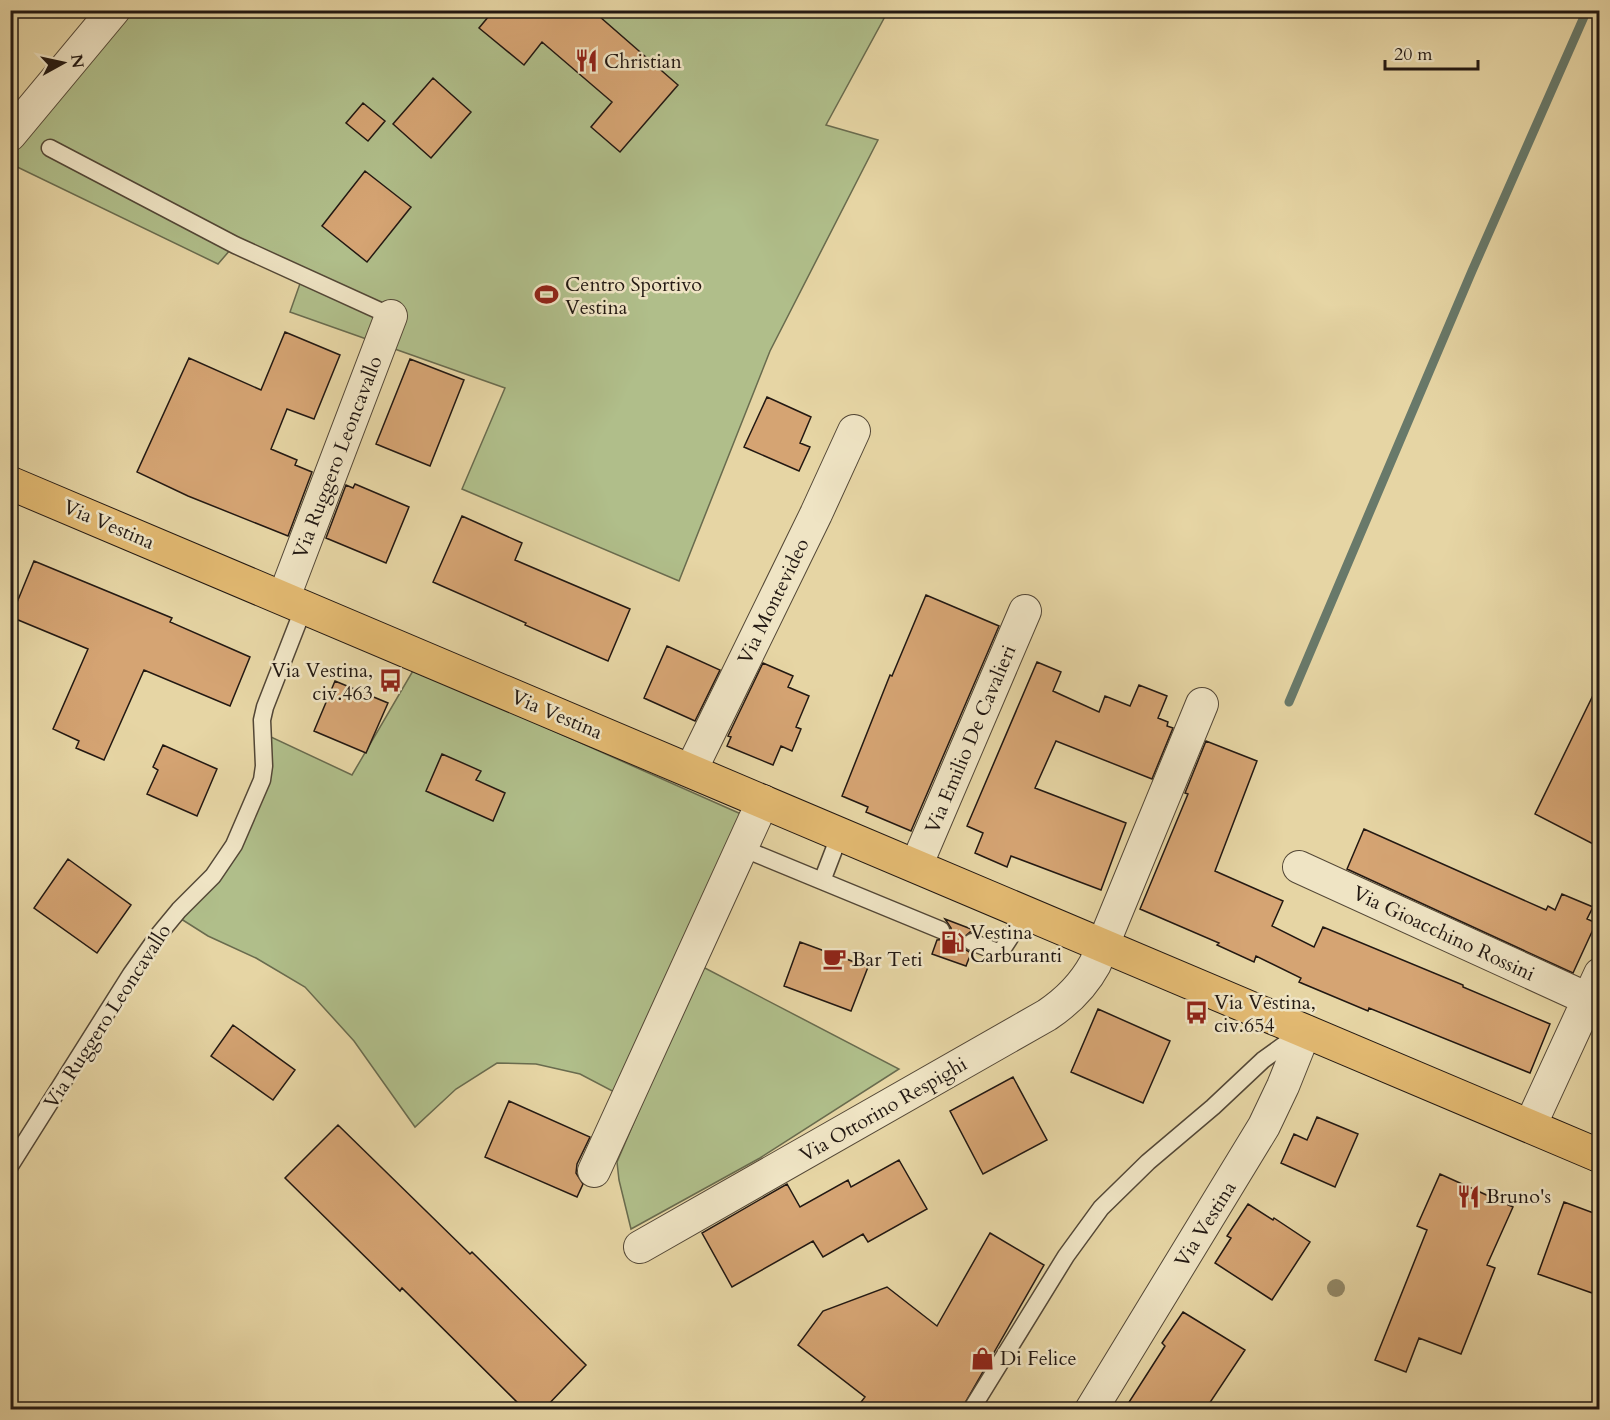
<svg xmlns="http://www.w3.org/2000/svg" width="1610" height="1420" viewBox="0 0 1610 1420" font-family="Cardo,serif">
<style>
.green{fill:#b0be8a;stroke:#696b4e;stroke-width:1.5}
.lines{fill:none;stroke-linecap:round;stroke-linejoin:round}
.stream{stroke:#68796a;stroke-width:9}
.building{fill:#d5a473;stroke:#221812;stroke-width:1.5}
.service-casing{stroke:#534736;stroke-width:19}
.minor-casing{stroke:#534736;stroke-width:34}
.primary-casing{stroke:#221812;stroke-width:35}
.service{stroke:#efe4c4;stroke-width:16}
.minor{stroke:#efe4c4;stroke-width:32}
.primary{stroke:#e3ba72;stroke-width:33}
.tree{fill:#928968}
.labels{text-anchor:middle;stroke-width:5;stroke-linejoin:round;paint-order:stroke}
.poi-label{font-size:20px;fill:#221812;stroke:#efe4c4;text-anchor:start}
.street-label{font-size:20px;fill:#221812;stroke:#efe4c4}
</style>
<rect width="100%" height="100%" fill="#e6d5a4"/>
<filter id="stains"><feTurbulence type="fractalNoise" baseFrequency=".00333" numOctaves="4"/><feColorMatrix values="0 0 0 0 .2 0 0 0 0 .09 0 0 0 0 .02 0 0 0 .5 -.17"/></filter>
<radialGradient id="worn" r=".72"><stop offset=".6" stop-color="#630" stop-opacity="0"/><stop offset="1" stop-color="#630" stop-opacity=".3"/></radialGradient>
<path class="green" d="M131,11H888L826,125L878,140L770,351L679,581L462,489L505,388L290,312L302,278L231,249L218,264L11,164V149Z
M414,669L741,814L618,1094L580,1074L536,1064L497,1063L456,1089L415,1127L354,1041L305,987L256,958L208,936L178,917L231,862L269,736L352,775Z
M701,966L899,1069L760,1158L631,1229L619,1180L617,1162Z"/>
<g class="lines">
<path class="stream" d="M1289,702L1472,271L1587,10"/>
</g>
<path class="building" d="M494,10H592L678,85L620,152L591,127L612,102L542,42L524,65L479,28Z
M433,78L471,112L431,158L393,124Z
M363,103L385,121L368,141L346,123Z
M365,171L411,207L367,262L322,226Z
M285,332L340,355L314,419L287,409L271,449L297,460L295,465L312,472L288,536L188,496L137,472L189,358L261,390Z
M410,359L464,380L430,466L376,444Z
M767,397L811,417L800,443L810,447L799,471L744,447Z
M355,484L409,507L386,563L326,538L346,485L353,488Z
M462,516L522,543L515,560L630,609L608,661L525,625L526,623L433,582Z
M34,561L172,618L170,622L250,657L230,706L144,670L104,760L76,748L79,741L53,729L88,649L11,617Z
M926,595L999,626L911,831L866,812L868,807L842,796L890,675L892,676Z
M667,646L720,670L695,721L644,698Z
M1037,662L1061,672L1053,691L1099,712L1105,696L1130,706L1139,685L1167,696L1158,718L1168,722L1167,726L1173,728L1152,779L1056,741L1035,788L1126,823L1101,890L1011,856L1007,867L975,853L983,833L967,826Z
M763,663L793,676L788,687L809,696L796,727L801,729L792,751L781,746L773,765L727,746L731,737L728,736Z
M335,681L388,703L366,753L314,731Z
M1599,683V847L1535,814Z
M1206,741L1257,761L1215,871L1283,901L1272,926L1314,947L1323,927L1463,985V987L1550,1024L1530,1073L1369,1008L1368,1011L1299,982L1301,978L1256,956L1254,962L1217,945L1219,943L1140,909L1188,794L1185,793Z
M163,745L217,769L197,816L147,794L158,770L153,767Z
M442,754L481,771L476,780L505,793L493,821L426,791Z
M1364,829L1546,910L1548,906L1555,910L1562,894L1593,907L1587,919L1596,923L1573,973L1347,869Z
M68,859L131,905L97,953L34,908Z
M945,919L979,932H970L962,939L963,948L971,953L966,966L932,954L937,940L947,939L951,933V928Z
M800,942L868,967L851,1011L784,986Z
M1098,1009L1170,1041L1143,1103L1071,1072Z
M233,1025L295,1070L273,1100L211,1056Z
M1013,1077L1047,1140L983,1174L950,1111Z
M509,1101L590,1137L577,1164L576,1173L583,1184L577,1197L485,1157Z
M1317,1117L1358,1134L1335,1187L1281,1163L1294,1134L1307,1140Z
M338,1125L470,1254L472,1252L586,1365L543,1410H525L402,1288L400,1291L285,1178Z
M899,1160L927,1209L868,1242L863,1234L823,1257L813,1241L732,1287L702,1233L787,1184L800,1207L848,1180L851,1187Z
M1440,1174L1513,1207L1487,1265L1495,1268L1461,1354L1419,1338L1406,1372L1375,1360L1427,1230L1417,1226Z
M1564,1202L1599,1215V1273L1592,1293L1538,1274Z
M1248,1204L1273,1220L1274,1218L1310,1242L1272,1300L1215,1263L1231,1238L1227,1236Z
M990,1233L1044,1265L961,1410H855L865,1397L798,1345L823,1311L887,1287L937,1326Z
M1183,1312L1245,1350L1205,1410H1124L1165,1346L1162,1343Z"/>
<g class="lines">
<defs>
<path id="service" d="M50,148L235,245L391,316
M840,834L822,881L941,930
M742,848L822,881
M972,942L1000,953L1026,913
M10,1166L131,974L160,933L179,910L213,876L234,845L262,780L264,766L262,720L265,707L304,607
M971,1410L1066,1256L1101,1208L1148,1162L1213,1107L1263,1060L1299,1034"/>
<path id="minor" d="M10,135L114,10
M284,597L391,316
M691,770L816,514L854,431
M916,866L1025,611
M1299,867L1588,999
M1530,1126L1600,974
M594,1171L763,801
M640,1247L1047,1015C1068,1001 1083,986 1095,964L1202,704
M1091,1410L1264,1126L1283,1086L1305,1031"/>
<path id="primary" d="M10,483L1600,1156"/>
</defs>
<use href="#service" class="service-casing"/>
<use href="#minor" class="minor-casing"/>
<use href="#primary" class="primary-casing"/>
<use href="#service" class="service"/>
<use href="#minor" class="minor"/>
<use href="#primary" class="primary"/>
</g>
<circle class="tree" cx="1336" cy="1288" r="9"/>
<defs>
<symbol id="restaurant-bare" viewBox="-9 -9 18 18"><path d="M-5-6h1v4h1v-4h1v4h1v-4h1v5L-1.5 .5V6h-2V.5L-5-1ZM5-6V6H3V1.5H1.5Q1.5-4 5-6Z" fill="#8f2418" stroke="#efe4c4" stroke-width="2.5" paint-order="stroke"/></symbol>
<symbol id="stadium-bare" viewBox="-9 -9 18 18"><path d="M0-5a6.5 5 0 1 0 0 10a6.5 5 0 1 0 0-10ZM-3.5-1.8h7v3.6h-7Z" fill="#8f2418" stroke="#efe4c4" stroke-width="2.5" paint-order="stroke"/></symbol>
<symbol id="bus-bare" viewBox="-9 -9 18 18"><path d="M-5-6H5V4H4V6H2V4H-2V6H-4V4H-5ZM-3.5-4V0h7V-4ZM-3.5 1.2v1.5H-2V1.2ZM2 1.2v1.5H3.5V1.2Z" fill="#8f2418" stroke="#efe4c4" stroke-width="2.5" paint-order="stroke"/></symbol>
<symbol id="fuel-bare" viewBox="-9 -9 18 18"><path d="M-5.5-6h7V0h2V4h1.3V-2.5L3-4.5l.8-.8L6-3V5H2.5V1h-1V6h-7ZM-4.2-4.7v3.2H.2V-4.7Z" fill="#8f2418" stroke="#efe4c4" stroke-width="2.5" paint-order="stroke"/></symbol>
<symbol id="cafe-bare" viewBox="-9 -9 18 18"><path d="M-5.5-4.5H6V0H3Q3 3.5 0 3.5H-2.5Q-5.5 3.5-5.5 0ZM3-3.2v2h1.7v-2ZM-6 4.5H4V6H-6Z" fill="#8f2418" stroke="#efe4c4" stroke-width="2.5" paint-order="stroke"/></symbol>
<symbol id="shop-bare" viewBox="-9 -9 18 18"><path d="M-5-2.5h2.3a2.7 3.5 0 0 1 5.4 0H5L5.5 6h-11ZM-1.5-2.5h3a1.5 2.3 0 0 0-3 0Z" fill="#8f2418" stroke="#efe4c4" stroke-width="2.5" paint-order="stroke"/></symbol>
</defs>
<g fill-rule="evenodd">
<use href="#restaurant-bare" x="570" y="44" width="33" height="33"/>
<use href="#stadium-bare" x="530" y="278" width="33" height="33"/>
<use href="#bus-bare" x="374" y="664" width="33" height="33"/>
<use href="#fuel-bare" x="936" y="926" width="33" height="33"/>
<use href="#cafe-bare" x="818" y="942" width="33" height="33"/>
<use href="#bus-bare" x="1180" y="996" width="33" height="33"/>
<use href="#restaurant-bare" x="1452" y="1180" width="33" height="33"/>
<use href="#shop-bare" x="966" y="1342" width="33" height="33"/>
</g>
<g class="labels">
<g class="poi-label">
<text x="604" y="68">Christian</text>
<text x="565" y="291">Centro Sportivo<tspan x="565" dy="23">Vestina</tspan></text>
<text x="373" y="677" text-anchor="end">Via Vestina,<tspan x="373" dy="23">civ.463</tspan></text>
<text x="970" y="939">Vestina<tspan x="970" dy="23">Carburanti</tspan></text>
<text x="852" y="966">Bar Teti</text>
<text x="1214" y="1009">Via Vestina,<tspan x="1214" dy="23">civ.654</tspan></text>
<text x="1486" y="1203">Bruno's</text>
<text x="1000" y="1365">Di Felice</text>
</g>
<g class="street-label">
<text transform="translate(337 457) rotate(-69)" y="7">Via Ruggero Leoncavallo</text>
<text transform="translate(109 524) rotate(23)" y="7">Via Vestina</text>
<text transform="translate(773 601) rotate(-64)" y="7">Via Montevideo</text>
<text transform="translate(557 714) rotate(23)" y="7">Via Vestina</text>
<text transform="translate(970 739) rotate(-67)" y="7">Via Emilio De Cavalieri</text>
<text transform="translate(1444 933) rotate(25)" y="7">Via Gioacchino Rossini</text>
<text transform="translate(107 1016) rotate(-57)" y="7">Via Ruggero Leoncavallo</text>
<text transform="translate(883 1109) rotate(-30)" y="7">Via Ottorino Respighi</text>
<text transform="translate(1205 1224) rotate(-58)" y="7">Via Vestina</text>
</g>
</g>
<rect width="1610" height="1420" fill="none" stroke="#e6d5a4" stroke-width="36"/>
<rect x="12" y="12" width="1586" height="1396" fill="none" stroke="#221812" stroke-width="3"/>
<rect x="18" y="18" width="1574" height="1384" fill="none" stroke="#221812" stroke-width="1.5"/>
<g transform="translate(63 63) rotate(82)" stroke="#efe4c4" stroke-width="4.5" paint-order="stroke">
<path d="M0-4.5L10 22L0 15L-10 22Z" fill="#221812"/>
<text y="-9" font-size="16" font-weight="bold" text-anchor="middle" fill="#221812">N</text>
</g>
<path d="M1385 60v9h93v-9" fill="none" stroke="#221812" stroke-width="3"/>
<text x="1394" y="60" font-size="18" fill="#221812" stroke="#efe4c4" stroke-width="4.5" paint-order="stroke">20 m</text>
<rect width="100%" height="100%" filter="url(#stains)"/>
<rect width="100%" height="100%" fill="url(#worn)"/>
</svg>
